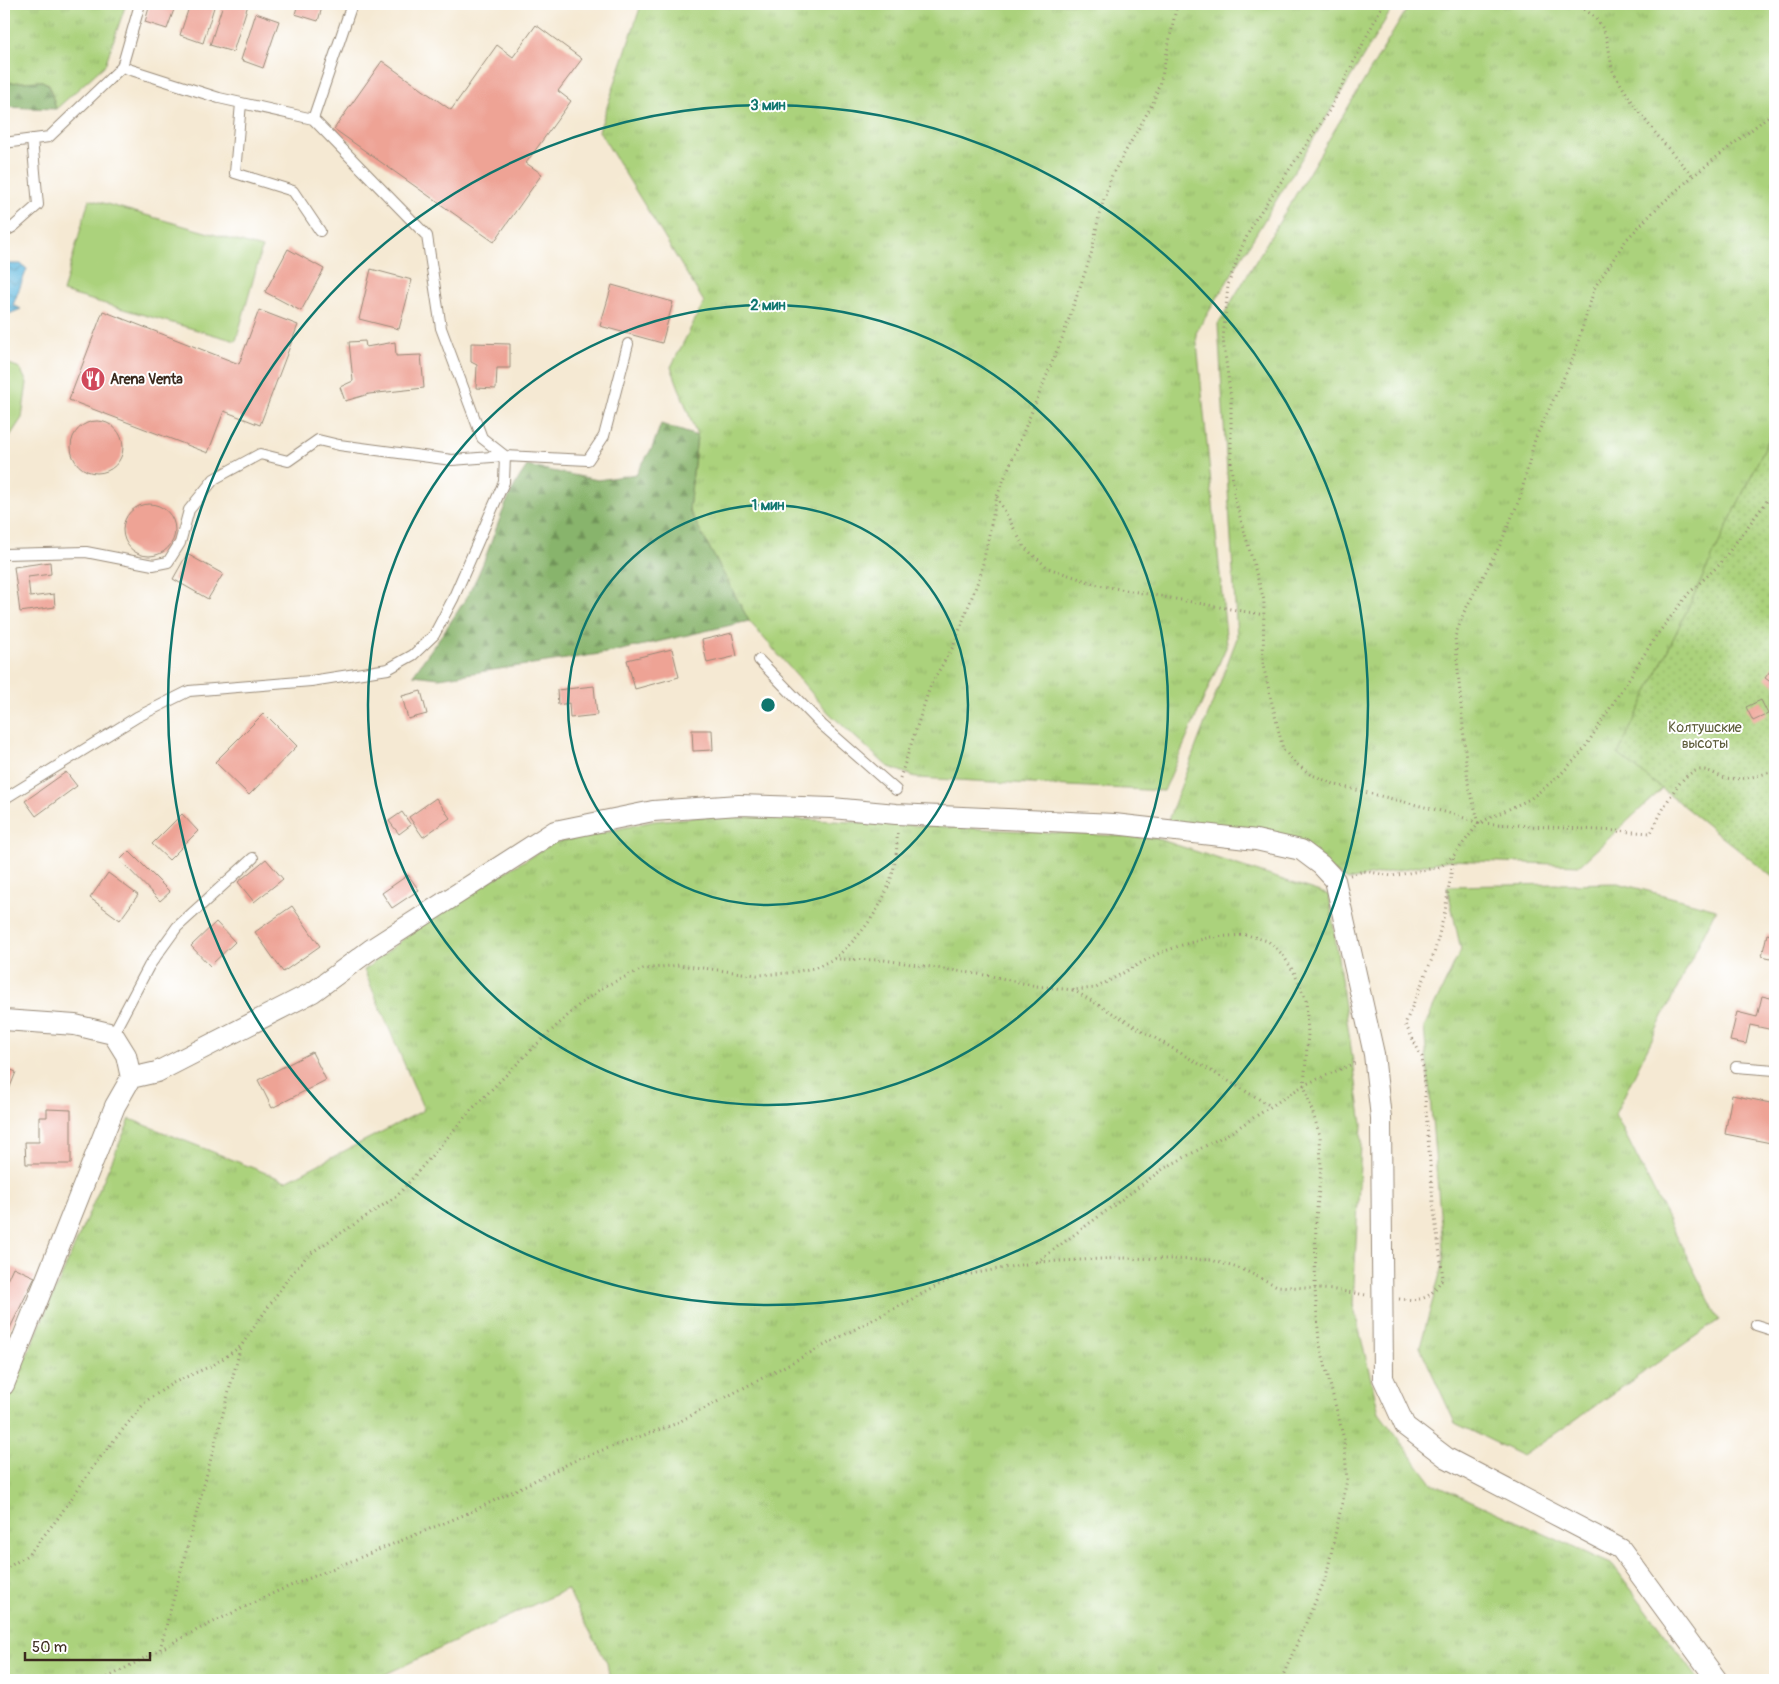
<svg xmlns="http://www.w3.org/2000/svg" width="1779" height="1684" viewBox="0 0 1779 1684" font-family="Pangolin,sans-serif">
<style>
.grass{fill:url(#grass-tufts);stroke:#737e4d}
.forest{fill:url(#forest-firs);stroke:#626f45}
.park{fill:url(#park-dots);stroke:#737e4d}
.pitch{fill:#abd27c;stroke:#737e4d}
.water{fill:url(#water-waves);stroke:#4e727e}
.building{fill:#eea395}
.lines{fill:none;stroke-linecap:round;stroke-linejoin:round}
.service-casing{stroke:#988a78;stroke-width:12}
.minor-casing{stroke:#988a78;stroke-width:22}
.path{stroke:#988a78;stroke-width:3;stroke-dasharray:1 4;stroke-linecap:butt}
.service{stroke:#fff;stroke-width:10}
.minor{stroke:#fff;stroke-width:20}
.ring{fill:none;stroke:#0f766e;stroke-width:2.5}
.labels{text-anchor:middle;stroke-width:4;stroke-linejoin:round;paint-order:stroke}
.poi-label{font-size:14px;font-weight:bold;fill:#3b2a1e;stroke:#fff;text-anchor:start}
.park-label{font-size:14px;fill:#5d5c3a;stroke:#fff}
.centre{fill:#0f766e;stroke:#fff;stroke-width:2.5}
.ring-label{font-size:15px;text-anchor:middle;font-weight:bold;fill:#0f766e;stroke:#fff;stroke-width:4;stroke-linejoin:round;paint-order:stroke}
</style>
<defs>
<pattern id="grass-tufts" width="24" height="20" patternUnits="userSpaceOnUse" patternTransform="scale(1.25)"><rect width="24" height="20" fill="#abd27c"/><path d="M3 7l-1-3M5 7V3M7 7l1-3M15 17l-1-3M17 17v-4M19 17l1-3" fill="none" stroke="#94b46b"/></pattern>
<pattern id="forest-firs" width="22" height="20" patternUnits="userSpaceOnUse" patternTransform="scale(1.25)"><rect width="22" height="20" fill="#88b46c"/><path d="M5 1l3.5 6h-7zM16 11l3.5 6h-7z" fill="#709358"/></pattern>
<pattern id="park-dots" width="8" height="8" patternUnits="userSpaceOnUse" patternTransform="scale(1.25)"><rect width="8" height="8" fill="#abd27c"/><path d="M2 2h.1M6 6h.1" fill="none" stroke="#94b46b" stroke-width="1.8" stroke-linecap="round"/></pattern>
<pattern id="water-waves" width="16" height="10" patternUnits="userSpaceOnUse" patternTransform="scale(1.25)"><rect width="16" height="10" fill="#62b9df"/><path d="M0 5q4-4 8 0t8 0" fill="none" stroke="#5297b4"/></pattern>
</defs>
<rect width="100%" height="100%" fill="#fff"/>
<filter id="ink" filterUnits="userSpaceOnUse"><feTurbulence type="fractalNoise" baseFrequency=".02" numOctaves="2"/><feDisplacementMap in="SourceGraphic" scale="10" xChannelSelector="R" yChannelSelector="G"/><feConvolveMatrix kernelMatrix="1 2 1 2 8 2 1 2 1" color-interpolation-filters="sRGB"/></filter>
<filter id="wash" filterUnits="userSpaceOnUse"><feTurbulence type="fractalNoise" baseFrequency=".0096" numOctaves="4" result="noise"/><feDisplacementMap in="SourceGraphic" scale="20" xChannelSelector="R" yChannelSelector="G"/><feGaussianBlur stdDeviation="1.12" result="paint"/><feColorMatrix in="noise" values="0 0 0 0 0 0 0 0 0 0 0 0 0 0 0 0 0 1.4 0 .05"/><feComposite in="paint" operator="in"/></filter>
<g filter="url(#wash)">
<rect width="100%" height="100%" fill="#f5e9d3"/>
<path class="grass" d="M4,4H126L105,65L56,109L49,84L42,81L4,83Z
M639,4H1395L1196,333L1227,645L1164,791L918,778L887,766L829,713L749,621L689,510L697,436L671,367L704,302L599,131L640,8Z
M1410,4H1775V649L1701,753L1580,865L1449,860L1348,880L1293,846L1167,823L1237,638L1218,324Z
M743,813L796,819L1155,838L1329,895L1362,1124L1353,1304L1379,1413L1432,1483L1613,1565L1699,1680H610L607,1663L567,1589L373,1680H4V1408L130,1119L286,1181L424,1110L364,970L439,911L554,843L654,821Z
M1618,883L1716,909L1615,1114L1719,1320L1523,1456L1455,1423L1420,1347L1444,1259L1424,1027L1461,950L1447,886Z"/>
<path class="forest" d="M42,81L49,85L56,109L4,107V83Z
M661,424L697,436L689,510L749,621L613,652L439,678L413,675C435,643 462,610 478,575C495,537 503,499 527,466L598,480L636,474L652,448Z"/>
<path class="park" d="M1775,426V879L1618,754Z"/>
<path class="pitch" d="M89,199L262,248L236,341L63,292Z
M4,362L20,368L27,383L22,418L4,445Z"/>
<path class="water" d="M4,264H21L27,269L13,305L21,309L4,316Z"/>
<g id="blocks">
<path class="building" d="M150,4H176L167,29L145,22Z
M190,4H215L203,43L180,35Z
M223,4L248,5L233,52L210,45Z
M298,4H323L318,21L295,14Z
M256,13L279,21L263,68L241,60Z
M536,25L582,59L558,91L571,101L526,163L542,174L494,242L334,129L382,61L451,110L497,45L513,57Z
M288,249L324,269L301,311L265,292Z
M371,269L412,280L399,329L359,319Z
M612,285L673,302L662,343L600,326Z
M259,310L298,325L260,425L224,411L208,453L69,400L103,311L239,364Z
M365,341L366,347L395,342L396,356L421,355L424,388L369,394L345,401L340,387L353,381L349,342Z
M471,343L510,344V368H497L496,389L476,388L477,365L471,362Z
M71 447a26 26 0 1 1 52 0a26 26 0 1 1-52 0Z
M123 530a26 26 0 1 1 52 0a26 26 0 1 1-52 0Z
M187,554L223,574L208,599L173,579Z
M50,562L51,574L28,577L30,597L54,594L55,607L20,612L14,567Z
M732,633L737,656L707,663L702,640Z
M672,649L679,677L635,689L627,660Z
M1775,664V685L1765,678Z
M594,686L597,715L570,718L569,703L558,705L557,690Z
M421,691L427,714L408,719L402,696Z
M1761,700L1768,714L1753,721L1746,707Z
M264,713L297,746L249,795L215,762Z
M692,730H712L713,750L693,751Z
M66,772L77,786L36,816L25,801Z
M436,798L450,818L423,837L409,817Z
M402,812L411,825L399,834L389,821Z
M182,814L198,831L169,860L152,844Z
M129,851L170,892L160,901L120,860Z
M266,859L283,879L254,902L238,882Z
M108,873L138,895L120,920L90,898Z
M408,875L419,890L392,908L382,893Z
M292,906L320,946L283,972L255,932Z
M216,922L235,942L210,966L191,946Z
M1767,934L1775,936V959L1762,956Z
M1762,996L1775,999V1025L1773,1030L1750,1025L1746,1044L1730,1041L1737,1012L1757,1017Z
M312,1052L326,1080L272,1108L258,1080Z
M4,1067L16,1072L4,1102Z
M1732,1095L1775,1104V1124L1771,1143L1725,1134Z
M47,1109L71,1110V1164H26L25,1142H39V1117H47Z
M13,1267L35,1277L10,1328L4,1325V1287Z"/>
</g>
</g>
<g filter="url(#ink)">
<use href="#blocks" fill-opacity="0" stroke="#988a78" stroke-width="1"/>
<g class="lines">
<defs>
<path id="service" d="M241,103L235,173L293,191L320,231
M313,119L352,4
M4,143L49,137L122,67
M4,232L13,227L38,205L32,139
M4,554L86,552L153,565L168,562L180,543L189,510L214,479L260,454L288,461L318,440L339,445L452,460L505,456L588,460L604,436L628,344
M759,660L822,725L896,790
M4,799L137,717L189,691L311,681L388,669L413,655L434,635L453,599L504,482L505,456L482,438L441,328L427,236L313,119L219,98L122,67L140,4
M113,1034L149,966L177,927L253,858
M1736,1067L1775,1070
M1756,1325L1775,1331"/>
<path id="minor" d="M4,1020L75,1025L113,1034L126,1055L131,1078L115,1106L4,1385
M131,1078L157,1072L313,992L370,950L555,831L653,811L739,805L832,808L896,814L1114,824L1256,840L1301,850L1321,865L1335,880L1374,1054L1381,1118L1383,1378L1405,1426L1447,1458L1621,1549L1717,1680"/>
</defs>
<use href="#service" class="service-casing"/>
<use href="#minor" class="minor-casing"/>
<path class="path" d="M1383,4L1329,111L1253,223L1241,249L1228,285L1223,339L1231,399V466L1235,500L1264,600L1263,665L1283,749L1295,763L1310,774L1336,785L1453,814L1479,823L1530,799L1558,777L1582,752L1656,636L1689,593L1719,565L1775,490
M1576,4C1601,19 1605,27 1610,55C1611,61 1611,68 1614,73C1636,111 1663,144 1693,176
M997,497L1024,547L1048,568L1098,585L1264,615
M900,778L931,684L953,647L981,573L997,496L1063,336L1091,255L1100,211L1112,175L1153,103L1162,76L1177,4
M1479,823L1468,783L1455,637L1464,612L1500,545L1520,498L1535,439L1573,358L1595,287L1626,240L1658,207L1693,176L1775,111
M1350,875L1364,871L1392,876L1440,867L1454,855L1479,823L1651,833C1660,816 1679,770 1701,770C1709,769 1718,777 1726,778C1743,781 1759,775 1775,771
M834,959C873,926 899,884 897,832
M1073,990L1271,1106
M1037,1262L1163,1169L1233,1131L1304,1085L1357,1062
M1399,1299C1425,1301 1429,1299 1443,1278L1433,1203L1422,1057L1405,1024L1434,954L1445,911L1454,855
M4,1570L29,1554L58,1518L98,1460L146,1401L173,1383L215,1364L241,1346L289,1277L308,1255L397,1196L472,1109L536,1045L580,1004L605,986L643,969L679,965L757,975L788,973L814,968L834,959L884,960L991,976L1036,986L1073,990L1096,988L1157,954L1179,946L1210,937L1247,935L1268,941L1282,954L1294,972L1306,1000L1308,1034L1304,1085L1320,1136L1321,1170L1316,1218L1315,1290L1319,1341L1344,1439L1347,1480L1326,1577L1281,1680
M160,1649L241,1346
M103,1680L197,1630L278,1591L471,1512L578,1459L675,1424L954,1277L1037,1262L1124,1258L1211,1260L1244,1270L1277,1286L1335,1290L1366,1295"/>
<use href="#service" class="service"/>
<use href="#minor" class="minor"/>
</g>
</g>
<g class="ring">
<circle cx="768" cy="705" r="200"/>
<circle cx="768" cy="705" r="400"/>
<circle cx="768" cy="705" r="600"/>
</g>
<defs>
<symbol id="restaurant-disc" viewBox="-11 -11 22 22"><circle r="9.5" fill="#d1495b" stroke="#fff"/><path d="M-5-6h1v4h1v-4h1v4h1v-4h1v5L-1.5 .5V6h-2V.5L-5-1ZM5-6V6H3V1.5H1.5Q1.5-4 5-6Z" fill="#fff"/></symbol>
</defs>
<g fill-rule="evenodd">
<use href="#restaurant-disc" x="79" y="365" width="28" height="28"/>
</g>
<g class="labels">
<g class="poi-label">
<text x="110" y="384">Arena Venta</text>
</g>
<g class="park-label">
<text x="1705" y="732">Колтушские<tspan x="1705" dy="16">высоты</tspan></text>
</g>
</g>
<circle cx="768" cy="705" r="8" class="centre"/>
<g class="ring-label">
<text x="768" y="110">3 мин</text>
<text x="768" y="310">2 мин</text>
<text x="768" y="510">1 мин</text>
</g>
<rect width="1779" height="1684" fill="none" stroke="#fff" stroke-width="20"/>
<path d="M25 1652v8h125v-8" fill="none" stroke="#3b2a1e" stroke-width="2.5"/>
<text x="32" y="1652" font-size="15" fill="#3b2a1e" stroke="#ffffff" stroke-width="4" paint-order="stroke">50 m</text>
</svg>
